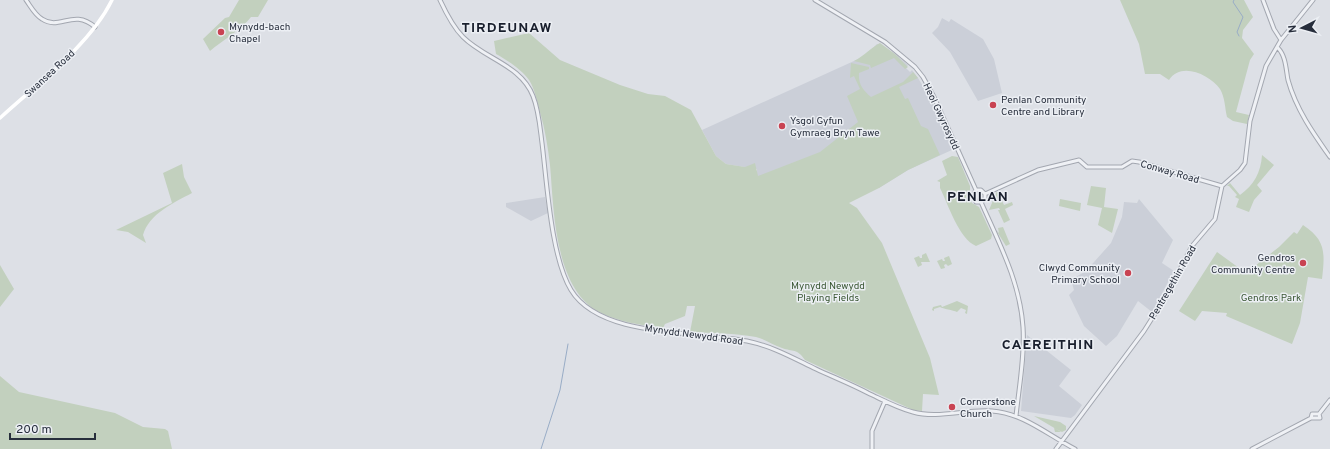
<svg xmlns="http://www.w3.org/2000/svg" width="1330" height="449" viewBox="0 0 1330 449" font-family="Overpass,sans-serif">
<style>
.built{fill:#cbcfd8}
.green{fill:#c2d0be}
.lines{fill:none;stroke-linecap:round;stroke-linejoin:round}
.stream{stroke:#98acc6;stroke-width:1}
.tertiary-casing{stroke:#a3a7b0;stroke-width:5}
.tertiary{stroke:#eff1f5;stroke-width:3}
.secondary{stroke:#fff;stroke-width:3.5}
.poi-dot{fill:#c94352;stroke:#eceff4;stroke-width:1.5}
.labels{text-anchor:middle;stroke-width:3;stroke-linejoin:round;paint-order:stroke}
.poi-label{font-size:10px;fill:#272e3c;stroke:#eceff4;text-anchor:start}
.street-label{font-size:10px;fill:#272e3c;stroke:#eceff4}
.park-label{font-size:10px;fill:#3a5734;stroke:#eceff4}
.district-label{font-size:14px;font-weight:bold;letter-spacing:1px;fill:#191f2d;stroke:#eceff4}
</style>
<rect width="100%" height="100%" fill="#dde0e6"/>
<path class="built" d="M942,18L949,22L951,19L983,39L994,59L1002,93L978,101L950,52L932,33L938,27Z
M877,44L895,54L908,65L906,68L910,72L912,70L918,78L932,101L954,149L908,170L879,188L757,176V169L726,164L716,156L702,130L865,56Z
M545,197L548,213L531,221L506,207V203Z
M1139,199L1173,240L1162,263L1174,271L1152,312L1138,301L1117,336L1106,346L1084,326L1069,295L1074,290L1071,280L1086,271L1111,243L1122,217L1124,202L1137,203Z
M1027,335L1071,370L1059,386L1082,405L1075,415L1071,418L1021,411Z"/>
<path class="green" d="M239,0H268L258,17H251C243,28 222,41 210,51L203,39L225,18L229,17Z
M1120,0H1244L1253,17L1243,30L1242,38L1254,54L1250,60L1236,112L1249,115L1247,124L1233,121L1227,117C1225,109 1225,97 1220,89C1210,75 1181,61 1169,80L1160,74H1145L1139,44Z
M529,33L560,60L620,85L648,94L665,96L691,110L716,156L726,164L745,167L755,163L758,176L820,152L858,122L847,96L860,89L854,76L850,78L851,63L869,67V69L859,73C858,84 863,90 871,97L903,82L913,72L918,78L899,87L905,99L908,98L921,126L928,129L940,155L908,170L879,188L849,203L857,208L882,243L930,358L939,395L923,394L922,411L913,410L805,360C797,348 793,352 782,348C773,345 765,339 756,337C734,333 712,333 690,332L695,306H687L685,316L665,324L663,328C641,325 619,322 599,312C554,288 554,210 550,165C548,148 545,129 540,112C537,102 535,89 529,80C522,70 507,60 496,54L494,41Z
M880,43L895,54L908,67L905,69L894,58L871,68L870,65L854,61C864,56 873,46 880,43Z
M1262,155L1274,165L1257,185L1262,191L1254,200L1249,212L1236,207L1239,199L1235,197L1237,195L1229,186H1227L1230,183L1240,195C1254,185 1261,172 1262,155Z
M952,156L958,157L970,186V200L972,203L979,207L992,235L991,239L976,246C959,239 948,204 940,188V182L937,181L947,175L942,161Z
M182,164L184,177L192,193C173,203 149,214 143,235L146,243L128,232L116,230L172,203L163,173Z
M1091,186L1106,188L1104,207L1118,209L1112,233L1098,225L1102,208L1087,205Z
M997,191L1004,205L1012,202L1013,205L1005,209L1010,220L1004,223L998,210H1000L999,208L989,210Z
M1060,199L1081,203L1080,211L1059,206Z
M1303,225C1326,240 1325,253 1322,279L1308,277L1300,323L1292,344L1226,316L1227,313L1202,311L1195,321L1179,311L1217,252L1246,273L1279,247L1294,232L1297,234Z
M1003,227L1010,244L1006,246L996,230L999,233L998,228Z
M926,253L930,262H921L922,265L918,267L914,258L919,256L920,258H922V255Z
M949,256L952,264L948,266L946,264L944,265L945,268L941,269L937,261L942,259L943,261H945L944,258Z
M0,265L14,289L0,307Z
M957,301L968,306L967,314L965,313L966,310L961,308L957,312C953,310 943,309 940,307L934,309V311L932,310L933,307L941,305L942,307Z
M0,376L19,392L115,413L143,427L165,429L168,431L172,449H0Z
M1034,416L1060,422L1066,426V430L1062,432L1056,429L1061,432H1055L1054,428L1056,429Z"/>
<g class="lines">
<path class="stream" d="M1234,0L1233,2L1243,17L1237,32L1239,36
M541,449L560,390L568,344"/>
<defs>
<path id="tertiary" d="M26,0C31,7 35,15 42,19C60,31 73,8 95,27
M440,0C446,13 453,27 463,37C485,59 521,65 533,96C539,111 540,128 542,143C547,183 551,257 571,290C600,338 697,331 747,341C772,346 793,358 816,369C833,377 851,384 868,393C883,400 897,408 913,412C938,419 966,409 992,411C1023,413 1048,435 1075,449
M815,0L885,42L915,67L923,77L934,97L976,190
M1263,0L1274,29L1281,40
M1278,48C1286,56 1286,70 1288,80C1296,109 1313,133 1330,157
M976,190H981L985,194V199L981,202
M976,190L973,195L976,202H981
M985,194L1038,170L1079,160L1087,167H1122L1132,161L1139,162L1222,186
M981,202C999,243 1020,282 1023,327C1025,356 1019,387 1016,416
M1319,414L1330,400
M1311,418H1320L1319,414
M1311,418L1312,414H1319
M872,449V431L885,401
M1056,449L1144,331L1168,293L1192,246L1215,219L1222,186L1240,170L1245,163L1250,121L1266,66L1281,40L1313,0
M1252,449L1311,418"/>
</defs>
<use href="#tertiary" class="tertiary-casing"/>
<use href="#tertiary" class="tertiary"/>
<path class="secondary" d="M0,118C37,84 90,45 112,0"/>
</g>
<g class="poi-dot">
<circle cx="221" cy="32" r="4"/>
<circle cx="993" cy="105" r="4"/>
<circle cx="782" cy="126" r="4"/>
<circle cx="1303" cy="263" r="4"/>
<circle cx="1128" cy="273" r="4"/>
<circle cx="952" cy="407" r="4"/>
</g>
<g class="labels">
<g class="poi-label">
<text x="229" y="30">Mynydd-bach<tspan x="229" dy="12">Chapel</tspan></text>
<text x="1001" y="103">Penlan Community<tspan x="1001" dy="12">Centre and Library</tspan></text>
<text x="790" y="124">Ysgol Gyfun<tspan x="790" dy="12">Gymraeg Bryn Tawe</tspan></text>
<text x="1295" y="261" text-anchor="end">Gendros<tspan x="1295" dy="12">Community Centre</tspan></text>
<text x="1120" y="271" text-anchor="end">Clwyd Community<tspan x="1120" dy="12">Primary School</tspan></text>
<text x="960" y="405">Cornerstone<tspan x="960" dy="12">Church</tspan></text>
</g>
<g class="street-label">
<text transform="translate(49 73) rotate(-43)" y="4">Swansea Road</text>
<text transform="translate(942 116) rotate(65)" y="4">Heol Gwyrosydd</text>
<text transform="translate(1170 171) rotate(16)" y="4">Conway Road</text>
<text transform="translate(1172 282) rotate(-60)" y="4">Pentregethin Road</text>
<text transform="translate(694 334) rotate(8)" y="4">Mynydd Newydd Road</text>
</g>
<g class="park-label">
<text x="828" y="289">Mynydd Newydd<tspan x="828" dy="12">Playing Fields</tspan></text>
<text x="1271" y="301">Gendros Park</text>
</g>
<g class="district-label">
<text x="507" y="32">TIRDEUNAW</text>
<text x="978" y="201">PENLAN</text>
<text x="1048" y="349">CAEREITHIN</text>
</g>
</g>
<g transform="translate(1302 28) rotate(264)" stroke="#eceff4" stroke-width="3" paint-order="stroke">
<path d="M0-3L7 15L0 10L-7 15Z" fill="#272e3c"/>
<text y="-6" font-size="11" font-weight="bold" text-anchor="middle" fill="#272e3c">N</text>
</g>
<path d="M10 433v6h85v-6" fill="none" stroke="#272e3c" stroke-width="2"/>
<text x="16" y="433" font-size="12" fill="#272e3c" stroke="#eceff4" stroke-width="3" paint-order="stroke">200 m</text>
</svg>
